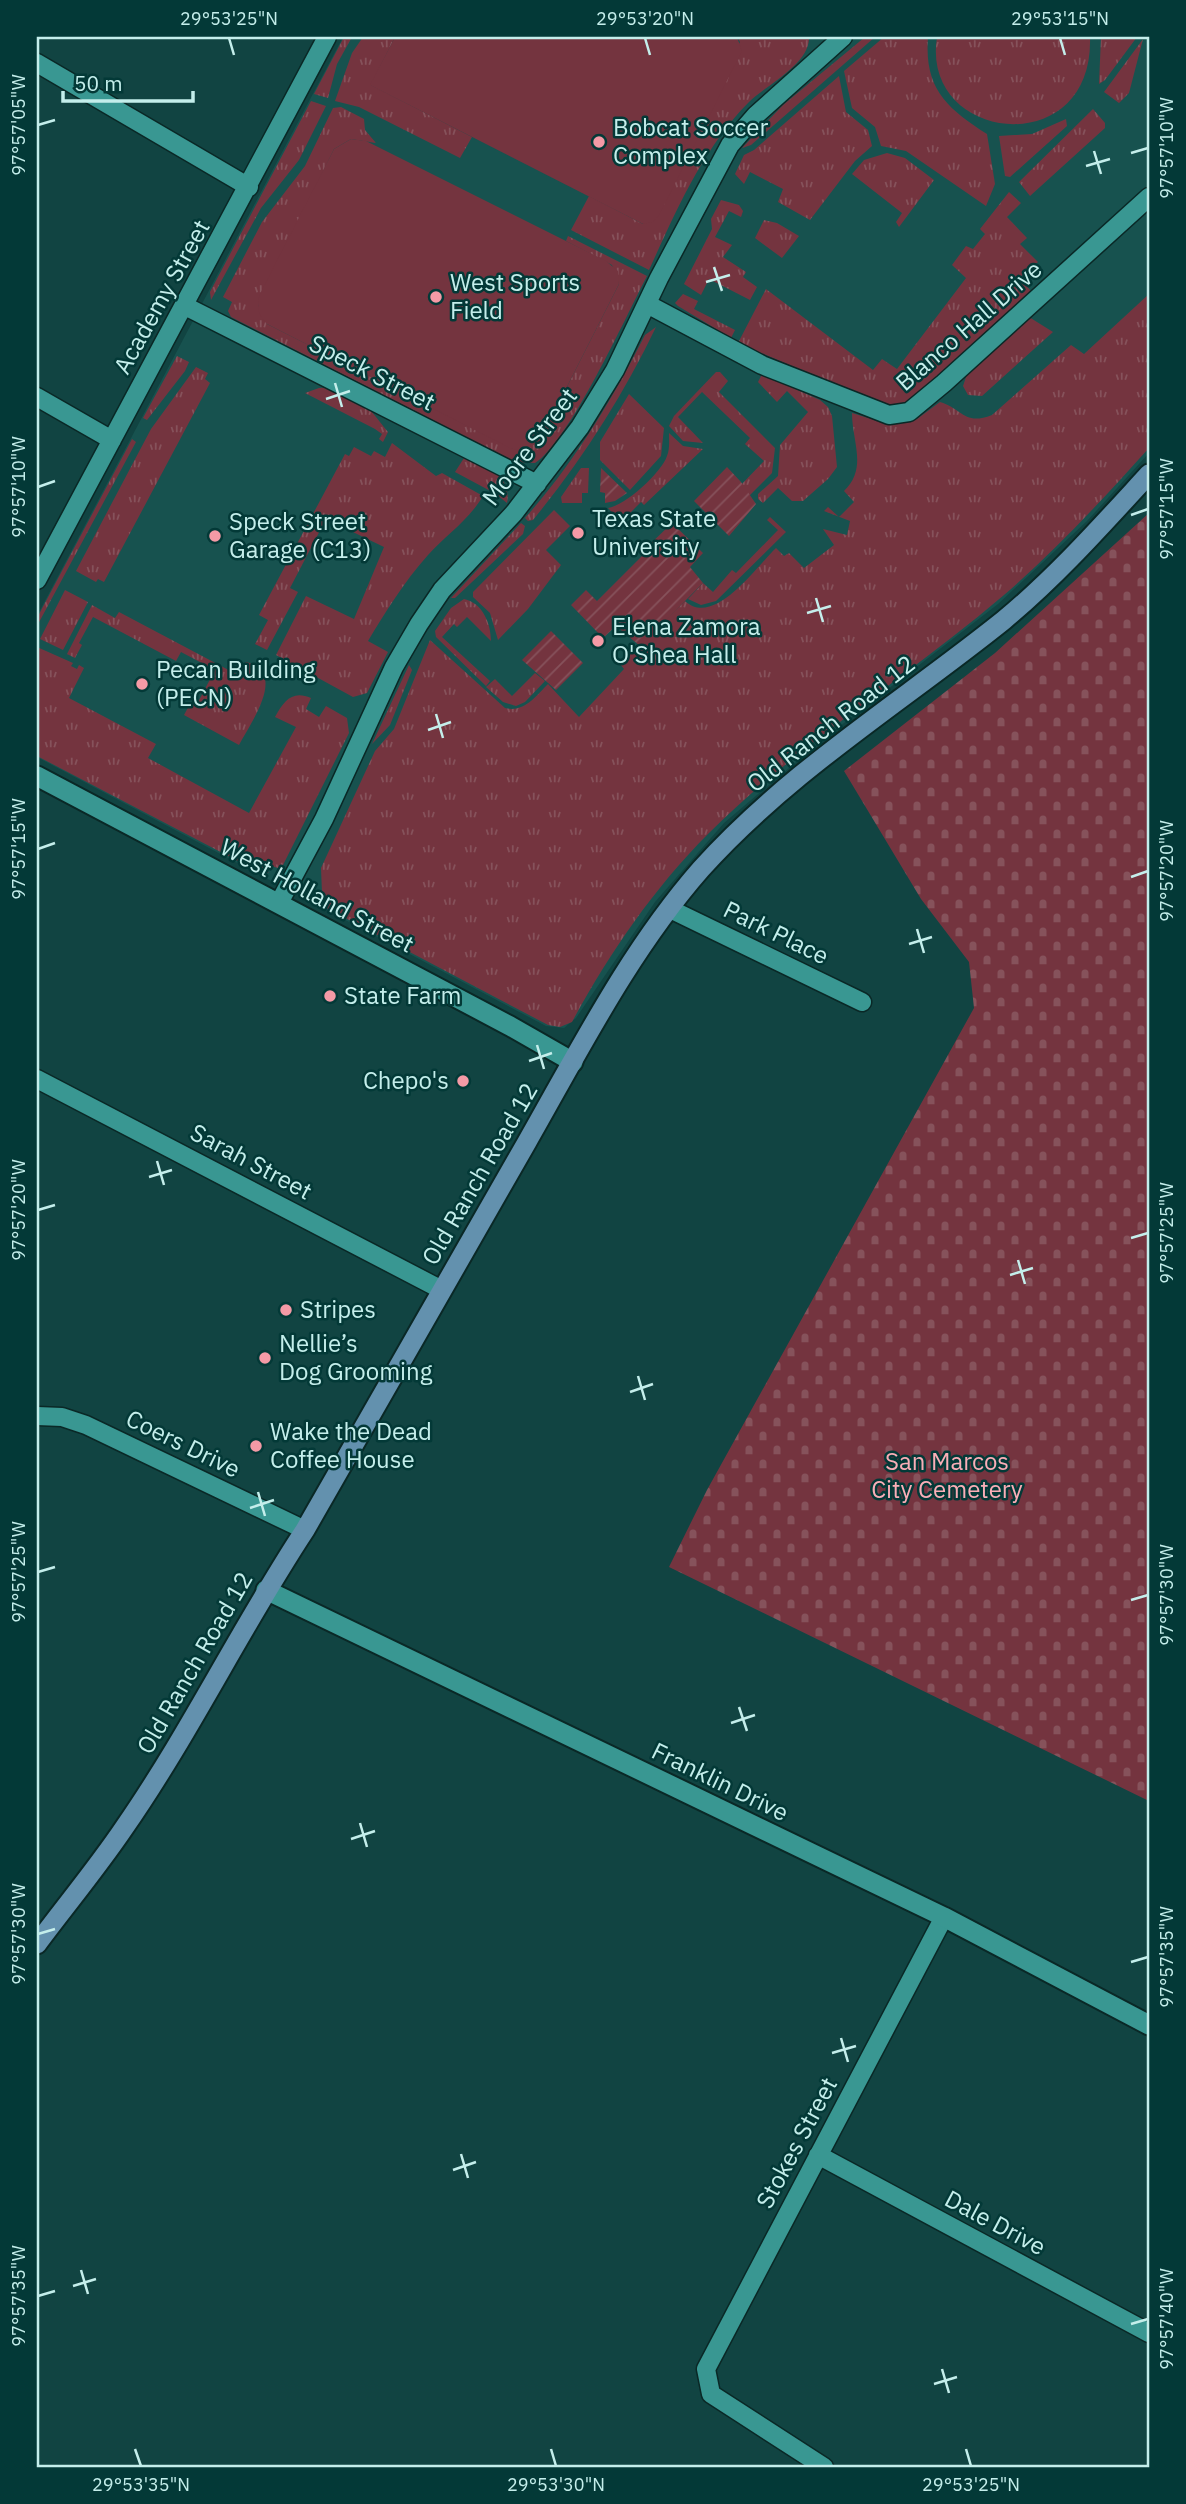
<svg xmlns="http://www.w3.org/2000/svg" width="1186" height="2504" viewBox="0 0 1186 2504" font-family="'IBM Plex Sans',sans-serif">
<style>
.built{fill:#17524f}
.grass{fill:url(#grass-tufts)}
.cemetery{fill:url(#cemetery-stones)}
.garden{fill:url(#garden-furrows)}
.pitch{fill:#74343f}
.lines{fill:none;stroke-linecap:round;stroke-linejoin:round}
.minor-casing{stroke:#0a2826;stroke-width:21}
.tertiary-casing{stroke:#0a2826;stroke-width:23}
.secondary-casing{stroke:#0a2826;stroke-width:23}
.minor{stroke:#399792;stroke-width:18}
.tertiary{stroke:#399792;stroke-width:19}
.secondary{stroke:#6391ae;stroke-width:19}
.ticks{fill:none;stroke:#c4eeeb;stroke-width:2.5}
.poi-dot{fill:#f49aa6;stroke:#033937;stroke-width:2.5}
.labels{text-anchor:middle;stroke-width:5;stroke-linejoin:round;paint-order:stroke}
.poi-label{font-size:24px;fill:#c4eeeb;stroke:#033937;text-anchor:start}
.street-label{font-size:24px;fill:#c4eeeb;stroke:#033937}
.park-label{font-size:24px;fill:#faaeb7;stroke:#033937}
.neatline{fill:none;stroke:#c4eeeb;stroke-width:2.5}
.ticks-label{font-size:18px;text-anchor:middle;fill:#c4eeeb}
</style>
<defs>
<pattern id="grass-tufts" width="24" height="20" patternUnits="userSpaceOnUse" patternTransform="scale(1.75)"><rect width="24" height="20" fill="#74343f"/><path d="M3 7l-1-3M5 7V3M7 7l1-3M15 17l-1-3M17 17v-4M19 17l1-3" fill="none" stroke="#86525b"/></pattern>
<pattern id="cemetery-stones" width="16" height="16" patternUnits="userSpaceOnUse" patternTransform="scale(1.75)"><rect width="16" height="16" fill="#74343f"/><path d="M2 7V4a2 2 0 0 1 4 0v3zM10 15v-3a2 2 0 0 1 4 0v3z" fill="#86525b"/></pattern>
<pattern id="garden-furrows" width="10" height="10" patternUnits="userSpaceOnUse" patternTransform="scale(1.75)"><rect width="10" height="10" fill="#74343f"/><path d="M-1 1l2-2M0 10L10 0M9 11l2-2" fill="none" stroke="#86525b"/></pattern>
</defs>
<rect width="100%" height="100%" fill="#114442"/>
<path class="built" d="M343,37H1149V453L1087,521L998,604L822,740L724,823L655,902L576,1018L564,1028L546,1026L37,757V616Z"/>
<path class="grass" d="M344,37H352L337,64L328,98L314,94Z
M363,37H395L371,85L472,137L460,158L359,107L335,101L352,53Z
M737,37H809C810,64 766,85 749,102C703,148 676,211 649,270L571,230L589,196L643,224L740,42Z
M865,37H875L751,145L742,148L783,105Z
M884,37H928C924,89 947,108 987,134L995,184L986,206L906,151L881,146L875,127L852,108L844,71Z
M937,37H1090C1094,163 920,143 937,37Z
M1101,37H1137L1105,80L1099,84Z
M1143,39L1129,93L1119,103L1104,92Z
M839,76L846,112L868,130L872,146L855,161L810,220L778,202L783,189L750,172L744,184L735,174L744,155L754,150Z
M311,101L326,106L299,160L261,208L211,300L210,292Z
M341,107L364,119L365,130L376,143L351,139L334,149L258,305L267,324L514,449L540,440L619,284L612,265L566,241L568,236L647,276C626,316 569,442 535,463L515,462L231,317L228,311L232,302L223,297L262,222L305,166L333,108Z
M1093,109L1105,123V128L1030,196L1019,182Z
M1066,119L1067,126L1010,177L1005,176L999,136L1032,134Z
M887,153L905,158L934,180L899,227L896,222L902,213L852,174L864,160Z
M1009,192L1021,203L1007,217L1027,238L1020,244L1038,262L1019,278L1032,292L913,401L897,407L882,405L738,343L766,289L873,370L882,359L897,369L966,278L952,265L966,246L973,249L985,234L980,229Z
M721,200L739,205L743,211L741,217L729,211L715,237L732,245L723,257L746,272L743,277L757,287L750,300L709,279L701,295L684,284L712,229L711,219Z
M764,220L777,223L799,236L782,258L755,238Z
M683,294L698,301L694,309L735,330L731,338L678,306L675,303Z
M1149,294V448C1103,499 1056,550 1004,595C908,677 798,744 708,834C654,888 608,955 572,1022L560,1027L548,1025L315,902L311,896L319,899L322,893L321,868L375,751L394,729L430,640L505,708C524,713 536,696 548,684L579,717L624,669L620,664L685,601C714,628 756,567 776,548L784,556L789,553L804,568L834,545L823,529L847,535L850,521L824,511L828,507L839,517L854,502L844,491C868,468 852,442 852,413L891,425L917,419L940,402C963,409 964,426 992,415L1071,345L1084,354Z
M1029,317L1053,332L982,396L968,395L963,386L967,374Z
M656,327C623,396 582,460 533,520L528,521L525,518C574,463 612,400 645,335Z
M177,356L189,362L185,371L147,420L143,418Z
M196,367L208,373L205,379L210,383L104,582L98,579L96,582L76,571L151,429Z
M716,372H720L728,381L719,392L775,448L772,473L749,496L741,485L764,461L745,444L750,438L702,392L678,417L703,443L683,441L669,426L674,416Z
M762,374L820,400L828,407L832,416L837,467L828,479L803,501H792L778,488L763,503L758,499V494L778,476L780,445L808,412L787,391L777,402L758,382Z
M319,388C358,386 366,406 388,432L383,442L379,439L382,434L375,429L305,393Z
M629,394L664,428L661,456L630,490L600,460V442Z
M669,433L683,446L703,449L644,505L641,502L626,517L623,514L618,519L608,508C625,506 662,472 667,456C670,449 669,440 669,433Z
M132,439L136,442L37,626V618Z
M392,443L436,476L442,473L483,496C468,521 446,535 428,555C404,582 386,611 368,641L388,652L367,693L353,697L276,655L306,596L354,619L384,547L326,519L290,588L298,592L267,650L255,644L268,620L259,615L345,454L349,456L354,447L371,456L374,451L385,457Z
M464,458C487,461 512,478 507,503L496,494L455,472Z
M581,468H589L588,493H582V503H562L561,497Z
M554,510L570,526L546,550L561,565L528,609L498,640L490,613L473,597V592Z
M770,517L786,532L716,601L701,605L688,599L703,583L713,592L732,570L736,573L778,530L767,520Z
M521,523L525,526L523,534L455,598H451Z
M65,590L88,602L63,650L40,639Z
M464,599C483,603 491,624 491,641L467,617L457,627L454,624L442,637L490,681L486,686L436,637L435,631L451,608Z
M92,605L115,618L119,612L238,675L246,662C288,672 251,722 239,745L184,715L191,702L197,704L215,670L181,652L176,661L93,617L79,643L82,645L75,658L67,654Z
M37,647L73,663L71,666L77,669L79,665L84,668L69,698L156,744L148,758L249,813L296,727L275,717C284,701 292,690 311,698L306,709L319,717L326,706L347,718L349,733L281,869L265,864L263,869L269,873L257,871L37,756Z
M409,665L412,670L390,725L372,744Z
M535,673L545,681L525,702L516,706L503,702L486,687L495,679L512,696Z"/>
<path class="cemetery" d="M1149,513V1801L669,1567L707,1490L974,1008L969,962L921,899L844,771L995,653Z"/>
<path class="garden" d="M727,467L741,482L756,504L729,536L694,501Z
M601,468L627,493L615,501L605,503V493L600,492Z
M672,523L703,553L690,567L703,583L640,646L616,626L603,638L571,605L586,590L597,601L645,553L643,551Z
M551,631L583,663L556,690L522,660Z"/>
<path class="pitch" d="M395,37H737L742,51L659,215L653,222L643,224L370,85Z
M351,139L366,141L606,261L618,271L619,284L540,440C531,448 522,452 510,448L267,324C258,316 256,305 260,294L334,149Z"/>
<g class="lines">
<defs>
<path id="minor" d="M37,63L249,187
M647,304L762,365L889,415L909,412L944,383L1149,197
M185,306L537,484
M37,397L112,440
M37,580L327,37
M279,903L324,819L394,667L419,624L442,590L514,513L580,427L615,370L659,278L730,145L756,115L843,37
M670,909L862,1002
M37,1079L442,1290
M37,1416L62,1417L86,1425L305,1530
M818,2155L1149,2333
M824,2467L711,2394L706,2369L944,1917"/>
<path id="tertiary" d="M37,776L510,1026L573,1062
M266,1590L944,1917L1149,2025"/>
<path id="secondary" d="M37,1944C66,1905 97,1868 124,1828C190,1733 241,1627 305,1530C379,1401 453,1271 527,1142C580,1049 630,950 701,869C789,771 902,702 1004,620C1057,576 1103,524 1149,474"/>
</defs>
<use href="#minor" class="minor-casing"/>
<use href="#tertiary" class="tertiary-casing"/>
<use href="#secondary" class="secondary-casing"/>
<use href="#minor" class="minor"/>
<use href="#tertiary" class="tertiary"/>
<use href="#secondary" class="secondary"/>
</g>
<path class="ticks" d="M229,38L234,55M645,38L650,55M1060,38L1065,55M38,125L55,120M1094,151L1101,174M1131,153L1148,148M1086,166L1110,159M714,267L722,291M706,282L730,275M335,383L342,407M326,399L350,391M38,487L55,481M1131,515L1148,509M816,598L823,622M807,613L831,606M436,714L443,738M428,730L451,722M38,849L55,843M1131,877L1148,871M917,929L924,953M909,944L932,937M537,1045L544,1069M529,1061L552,1053M157,1161L164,1185M149,1177L172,1170M38,1210L55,1205M1131,1238L1148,1233M1018,1260L1025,1284M1010,1275L1033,1268M638,1376L645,1400M630,1392L653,1384M258,1492L265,1516M250,1508L274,1500M38,1572L55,1567M1131,1600L1148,1595M739,1707L747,1731M731,1723L755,1715M360,1823L367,1847M351,1839L375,1831M38,1934L55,1929M1131,1962L1148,1957M841,2038L848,2062M832,2053L856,2046M461,2154L468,2178M453,2170L476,2162M81,2270L88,2294M73,2286L96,2279M38,2296L55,2291M1131,2324L1148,2319M942,2369L949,2393M934,2384L957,2377M135,2449L141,2466M551,2449L556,2466M966,2449L971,2466"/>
<g class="poi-dot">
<circle cx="599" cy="142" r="7"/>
<circle cx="436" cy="297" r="7"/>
<circle cx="578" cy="533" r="7"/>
<circle cx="215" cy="536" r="7"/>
<circle cx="598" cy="641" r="7"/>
<circle cx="142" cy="684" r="7"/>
<circle cx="330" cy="996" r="7"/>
<circle cx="463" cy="1081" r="7"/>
<circle cx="286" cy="1310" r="7"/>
<circle cx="265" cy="1358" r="7"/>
<circle cx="256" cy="1446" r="7"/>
</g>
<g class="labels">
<g class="poi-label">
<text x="613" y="136">Bobcat Soccer<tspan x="613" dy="28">Complex</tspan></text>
<text x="450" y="291">West Sports<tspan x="450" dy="28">Field</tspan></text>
<text x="592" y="527">Texas State<tspan x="592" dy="28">University</tspan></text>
<text x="229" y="530">Speck Street<tspan x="229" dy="28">Garage (C13)</tspan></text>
<text x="612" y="635">Elena Zamora<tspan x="612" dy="28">O'Shea Hall</tspan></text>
<text x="156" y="678">Pecan Building<tspan x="156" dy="28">(PECN)</tspan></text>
<text x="344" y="1004">State Farm</text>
<text x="449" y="1089" text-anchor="end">Chepo's</text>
<text x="300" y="1318">Stripes</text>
<text x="279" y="1352">Nellie’s<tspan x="279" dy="28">Dog Grooming</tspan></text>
<text x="270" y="1440">Wake the Dead<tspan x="270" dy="28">Coffee House</tspan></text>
</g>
<g class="street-label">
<text transform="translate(162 297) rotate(-61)" y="8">Academy Street</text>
<text transform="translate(969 326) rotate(-41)" y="8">Blanco Hall Drive</text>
<text transform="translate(372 373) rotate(27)" y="8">Speck Street</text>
<text transform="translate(530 447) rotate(-53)" y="8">Moore Street</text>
<text transform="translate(831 724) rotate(-38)" y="8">Old Ranch Road 12</text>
<text transform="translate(317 896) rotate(28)" y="8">West Holland Street</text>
<text transform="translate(776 933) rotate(26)" y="8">Park Place</text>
<text transform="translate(251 1162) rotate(28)" y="8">Sarah Street</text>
<text transform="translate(480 1174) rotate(-60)" y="8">Old Ranch Road 12</text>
<text transform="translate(183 1444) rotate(26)" y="8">Coers Drive</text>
<text transform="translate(195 1663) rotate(-60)" y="8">Old Ranch Road 12</text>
<text transform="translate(720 1782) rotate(26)" y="8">Franklin Drive</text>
<text transform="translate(797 2143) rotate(-62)" y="8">Stokes Street</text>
<text transform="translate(995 2223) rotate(28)" y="8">Dale Drive</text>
</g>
<g class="park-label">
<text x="947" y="1470">San Marcos<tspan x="947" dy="28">City Cemetery</tspan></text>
</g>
</g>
<rect width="1186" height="2504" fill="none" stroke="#033937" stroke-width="77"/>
<path d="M63 91v10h130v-10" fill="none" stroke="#c4eeeb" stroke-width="3.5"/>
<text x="74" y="91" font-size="21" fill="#c4eeeb" stroke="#033937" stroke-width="5" paint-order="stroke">50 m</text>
<rect x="38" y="38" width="1110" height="2428" class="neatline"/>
<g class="ticks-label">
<text x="229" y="25">29°53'25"N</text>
<text x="645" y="25">29°53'20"N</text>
<text x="1060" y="25">29°53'15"N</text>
<text transform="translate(19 125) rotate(-90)" y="6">97°57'05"W</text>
<text transform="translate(1167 148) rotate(-90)" y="6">97°57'10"W</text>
<text transform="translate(19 487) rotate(-90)" y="6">97°57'10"W</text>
<text transform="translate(1167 509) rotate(-90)" y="6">97°57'15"W</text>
<text transform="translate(19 849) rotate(-90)" y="6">97°57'15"W</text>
<text transform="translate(1167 871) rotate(-90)" y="6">97°57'20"W</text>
<text transform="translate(19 1210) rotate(-90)" y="6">97°57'20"W</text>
<text transform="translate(1167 1233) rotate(-90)" y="6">97°57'25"W</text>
<text transform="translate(19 1572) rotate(-90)" y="6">97°57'25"W</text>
<text transform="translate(1167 1595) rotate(-90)" y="6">97°57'30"W</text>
<text transform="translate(19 1934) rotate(-90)" y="6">97°57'30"W</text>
<text transform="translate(1167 1957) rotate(-90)" y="6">97°57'35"W</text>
<text transform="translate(19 2296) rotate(-90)" y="6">97°57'35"W</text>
<text transform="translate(1167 2319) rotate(-90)" y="6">97°57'40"W</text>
<text x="141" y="2491">29°53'35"N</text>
<text x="556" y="2491">29°53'30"N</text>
<text x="971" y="2491">29°53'25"N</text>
</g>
</svg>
